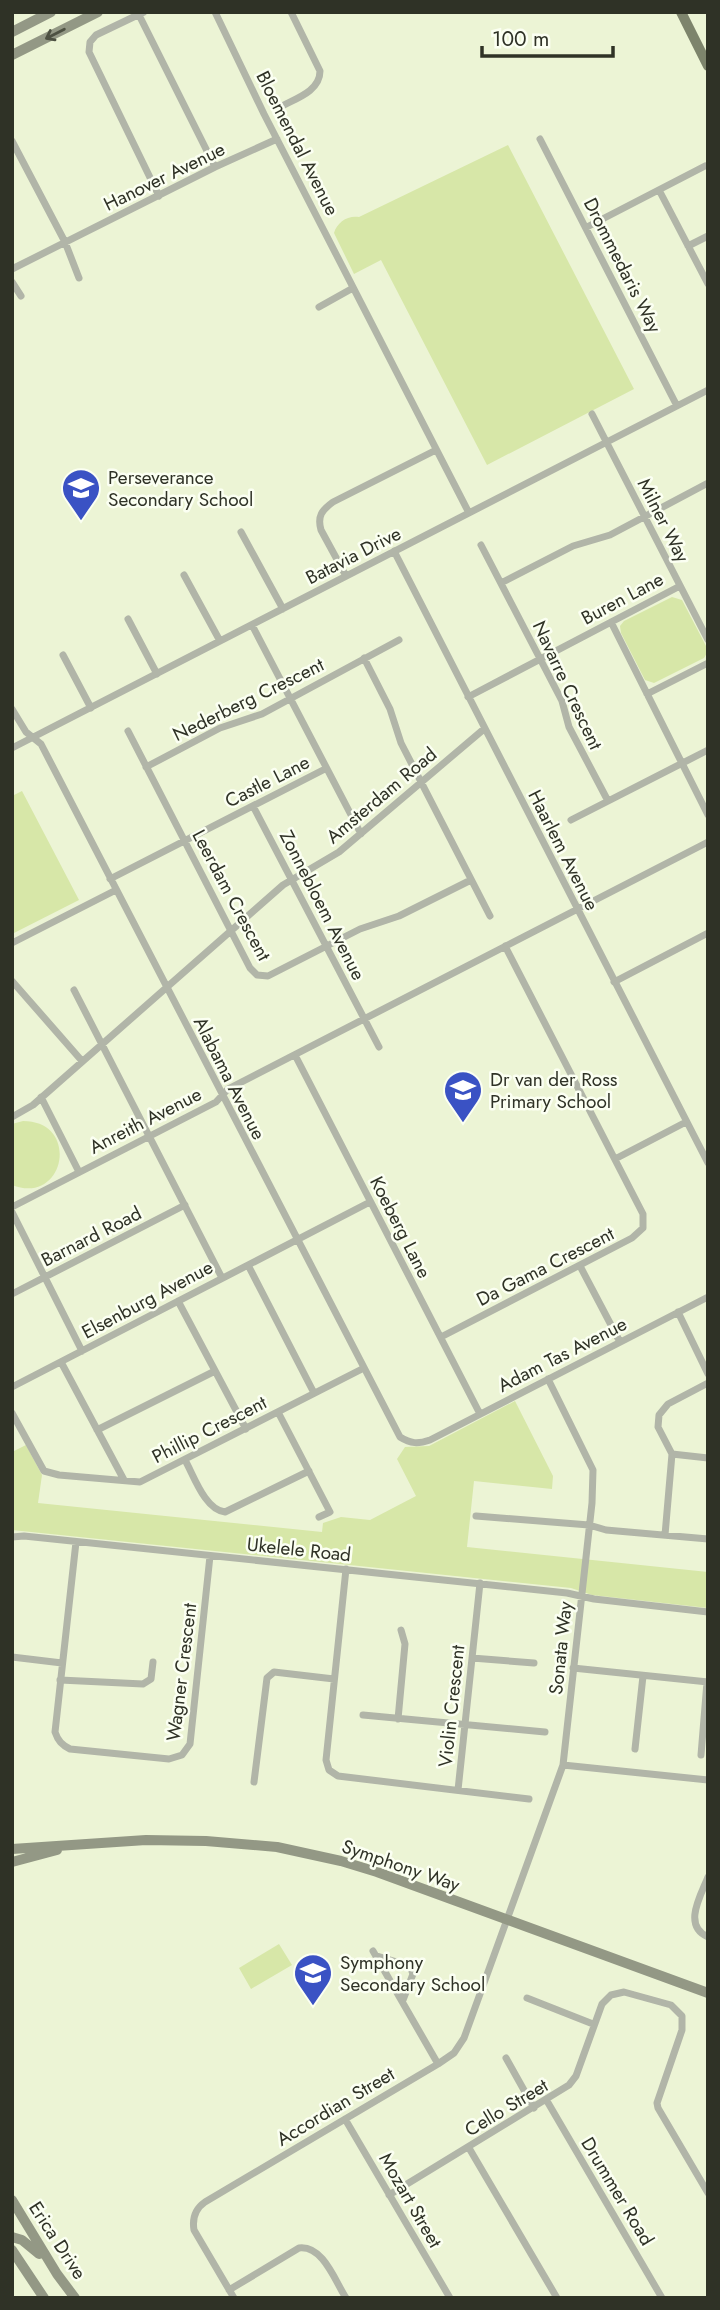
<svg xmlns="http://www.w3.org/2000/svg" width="720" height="2310" viewBox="0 0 720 2310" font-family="Jost,sans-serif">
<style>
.green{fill:#d7e7a8}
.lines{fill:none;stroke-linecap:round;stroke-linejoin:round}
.minor{stroke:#b1b5a8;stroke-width:7}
.secondary{stroke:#939885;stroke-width:10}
.primary{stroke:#7d846c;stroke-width:10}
.oneway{stroke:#4d5142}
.labels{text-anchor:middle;stroke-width:5;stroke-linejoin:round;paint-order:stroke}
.street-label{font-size:19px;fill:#2f3226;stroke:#fbfff2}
.poi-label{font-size:19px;fill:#2f3226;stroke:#fbfff2;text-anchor:start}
</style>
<rect width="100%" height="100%" fill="#ecf4d5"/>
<path class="green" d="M508,145L634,389L487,465L381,260L354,274L334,233C337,222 348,215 359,217Z
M672,597L682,600L706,646L707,653L704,658L654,683L645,680L621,633L620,626L624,621Z
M22,791L79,900L12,934V796Z
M23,1121C81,1121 65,1206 12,1185V1124Z
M515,1401L553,1476L552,1489L474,1481L467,1547L708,1572V1608L592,1595L571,1588L12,1530V1452L26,1445L42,1475L38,1503L322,1532L323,1523L341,1517L370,1520L416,1496L397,1459L405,1447L429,1446Z
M279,1944L292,1965L251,1989L239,1968Z"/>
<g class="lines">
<path class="minor" d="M144,12L96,35L90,42L89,52L159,196
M215,12L264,114L469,513
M139,15L215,167
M278,108C294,99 320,92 320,71L291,12
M540,139L677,406
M12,141L65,242L79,278
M659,190L708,284
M587,227L705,166
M688,246L708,236
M12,269L215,167L277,139
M12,282L21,296
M319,307L353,288
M592,414L708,640
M241,532L283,609
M481,545L562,701L569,727L608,801
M394,551L708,1163
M184,575L220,641
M346,576L321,530C317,516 322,510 333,502L436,450
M501,583L573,546L610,535L708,483
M128,619L157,674
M611,622L708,815
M252,625L361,834
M63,655L91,708
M364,658L390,709L401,743L490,916
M647,694L708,663
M468,697L680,586
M12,709L26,732L41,744L400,1437C411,1444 418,1444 430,1440L708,1297
M128,731L250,968L257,975L268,976L360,929L399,916L471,880
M12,748L708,390
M146,767L220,728L262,714L399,640
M253,806L379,1047
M571,820L708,750
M110,879L325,769
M12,943L116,890
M12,981L82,1061
M614,982L708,933
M74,990L222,1278
M295,1055L480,1414
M41,1097L79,1172
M12,1117L33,1105L283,885L339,852L484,729
M615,1159L686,1122
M12,1207L216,1102L228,1089L708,842
M12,1212L82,1351
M248,1265L314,1393
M580,1266L620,1342
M12,1294L185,1205
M178,1301L246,1429
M678,1312L708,1374
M441,1337L632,1238L643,1228V1214L505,946
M61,1362L124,1480
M12,1387L370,1202
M278,1412L330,1512L319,1517
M12,1413L44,1471L59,1475L140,1482L362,1369
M97,1430L215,1371
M672,1454L708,1458
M185,1460C194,1476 205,1510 225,1512L309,1471
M476,1516L589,1525L606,1530L708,1539
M665,1535L672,1454L658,1427L659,1415L668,1404L708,1383
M12,1537L24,1536L567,1593L594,1599L708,1612
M76,1542L55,1732C58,1741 62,1745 70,1749L169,1759L182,1755L190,1744L210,1556
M346,1569L326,1760L329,1770L338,1776L529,1799
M12,1657L62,1663
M472,1658L534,1663
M573,1668L708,1682
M60,1680L143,1684L151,1679L153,1662
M363,1715L545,1732
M398,1719L405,1644L401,1630
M635,1749L643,1676
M701,1755L707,1682
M563,1765L708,1780
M254,1782L267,1678L274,1672L334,1679
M458,1790L480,1583
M708,1877C701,1895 682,1926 708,1937
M373,1951L438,2064
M377,1956L410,1966L413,1974L403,2000
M527,1998L593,2024
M506,2058L534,2108
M547,2101L662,2298
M345,2119L450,2298
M469,2148L557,2298
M389,2195L569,2085L576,2076L602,2004L611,1995L624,1992L671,2005L682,2016V2030L657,2103L658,2108L708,2193
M229,2290L299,2248C323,2245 335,2281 346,2298
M234,2298L194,2230C192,2218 195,2209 205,2202L438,2064L454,2053L464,2038L563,1765L592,1503L593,1470L548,1379"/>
<path class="secondary" d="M12,32L51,12
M12,55L98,12
M12,1849L146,1840L206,1841L277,1847L341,1861L377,1872L708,1993
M12,1862L57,1850
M12,2200L57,2274L75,2298
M12,2237L22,2240L39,2254
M12,2250L44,2298"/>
<path class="primary" d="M681,12L708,66"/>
</g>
<defs><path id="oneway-shaft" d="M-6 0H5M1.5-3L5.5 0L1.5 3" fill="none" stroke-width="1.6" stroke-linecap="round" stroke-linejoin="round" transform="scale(1.75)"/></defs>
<use class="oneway" href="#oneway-shaft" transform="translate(55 34) rotate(153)"/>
<defs>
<symbol id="school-pin" viewBox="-11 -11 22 30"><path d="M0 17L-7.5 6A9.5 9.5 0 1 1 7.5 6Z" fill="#3a52c4" stroke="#fbfff2"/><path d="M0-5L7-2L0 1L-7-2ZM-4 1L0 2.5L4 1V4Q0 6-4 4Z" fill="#fff"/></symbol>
</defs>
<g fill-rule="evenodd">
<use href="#school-pin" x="59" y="466" width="44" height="60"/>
<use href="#school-pin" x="441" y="1068" width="44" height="60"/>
<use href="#school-pin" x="291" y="1951" width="44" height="60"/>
</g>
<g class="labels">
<g class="street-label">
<text transform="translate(298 143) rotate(63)" y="7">Bloemendal Avenue</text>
<text transform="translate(164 176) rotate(-26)" y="7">Hanover Avenue</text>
<text transform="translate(623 265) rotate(63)" y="7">Drommedaris Way</text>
<text transform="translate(664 520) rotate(63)" y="7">Milner Way</text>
<text transform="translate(353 555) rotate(-27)" y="7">Batavia Drive</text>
<text transform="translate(622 598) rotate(-28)" y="7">Buren Lane</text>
<text transform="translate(568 685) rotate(65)" y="7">Navarre Crescent</text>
<text transform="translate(248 699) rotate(-26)" y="7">Nederberg Crescent</text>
<text transform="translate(267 781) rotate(-27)" y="7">Castle Lane</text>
<text transform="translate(381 795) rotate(-40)" y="7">Amsterdam Road</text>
<text transform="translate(564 850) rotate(63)" y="7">Haarlem Avenue</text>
<text transform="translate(232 895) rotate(62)" y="7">Leerdam Crescent</text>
<text transform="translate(323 905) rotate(63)" y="7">Zonnebloem Avenue</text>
<text transform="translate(230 1078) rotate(63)" y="7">Alabama Avenue</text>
<text transform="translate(145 1120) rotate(-27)" y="7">Anreith Avenue</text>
<text transform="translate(401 1227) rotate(63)" y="7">Koeberg Lane</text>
<text transform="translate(91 1236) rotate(-27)" y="7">Barnard Road</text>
<text transform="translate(545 1266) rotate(-27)" y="7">Da Gama Crescent</text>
<text transform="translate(147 1299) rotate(-28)" y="7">Elsenburg Avenue</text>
<text transform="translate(562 1354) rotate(-27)" y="7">Adam Tas Avenue</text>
<text transform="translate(209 1429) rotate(-27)" y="7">Phillip Crescent</text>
<text transform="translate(299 1549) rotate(6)" y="7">Ukelele Road</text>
<text transform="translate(560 1648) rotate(-84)" y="7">Sonata Way</text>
<text transform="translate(181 1672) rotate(-83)" y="7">Wagner Crescent</text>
<text transform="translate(451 1706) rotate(-84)" y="7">Violin Crescent</text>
<text transform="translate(401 1865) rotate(19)" y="7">Symphony Way</text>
<text transform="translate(335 2106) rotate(-31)" y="7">Accordian Street</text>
<text transform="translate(506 2107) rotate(-31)" y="7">Cello Street</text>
<text transform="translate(618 2191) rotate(59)" y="7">Drummer Road</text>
<text transform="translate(411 2200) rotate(60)" y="7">Mozart Street</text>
<text transform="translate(58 2240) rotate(57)" y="7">Erica Drive</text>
</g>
<g class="poi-label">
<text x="108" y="484">Perseverance<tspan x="108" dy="22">Secondary School</tspan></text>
<text x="490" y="1086">Dr van der Ross<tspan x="490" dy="22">Primary School</tspan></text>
<text x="340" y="1969">Symphony<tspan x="340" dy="22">Secondary School</tspan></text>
</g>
</g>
<rect width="720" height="2310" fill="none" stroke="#2f3226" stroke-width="28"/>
<path d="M482 46v10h131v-10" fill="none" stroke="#2f3226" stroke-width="3.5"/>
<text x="492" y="46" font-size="21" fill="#2f3226" stroke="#fbfff2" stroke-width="5" paint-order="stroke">100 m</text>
</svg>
